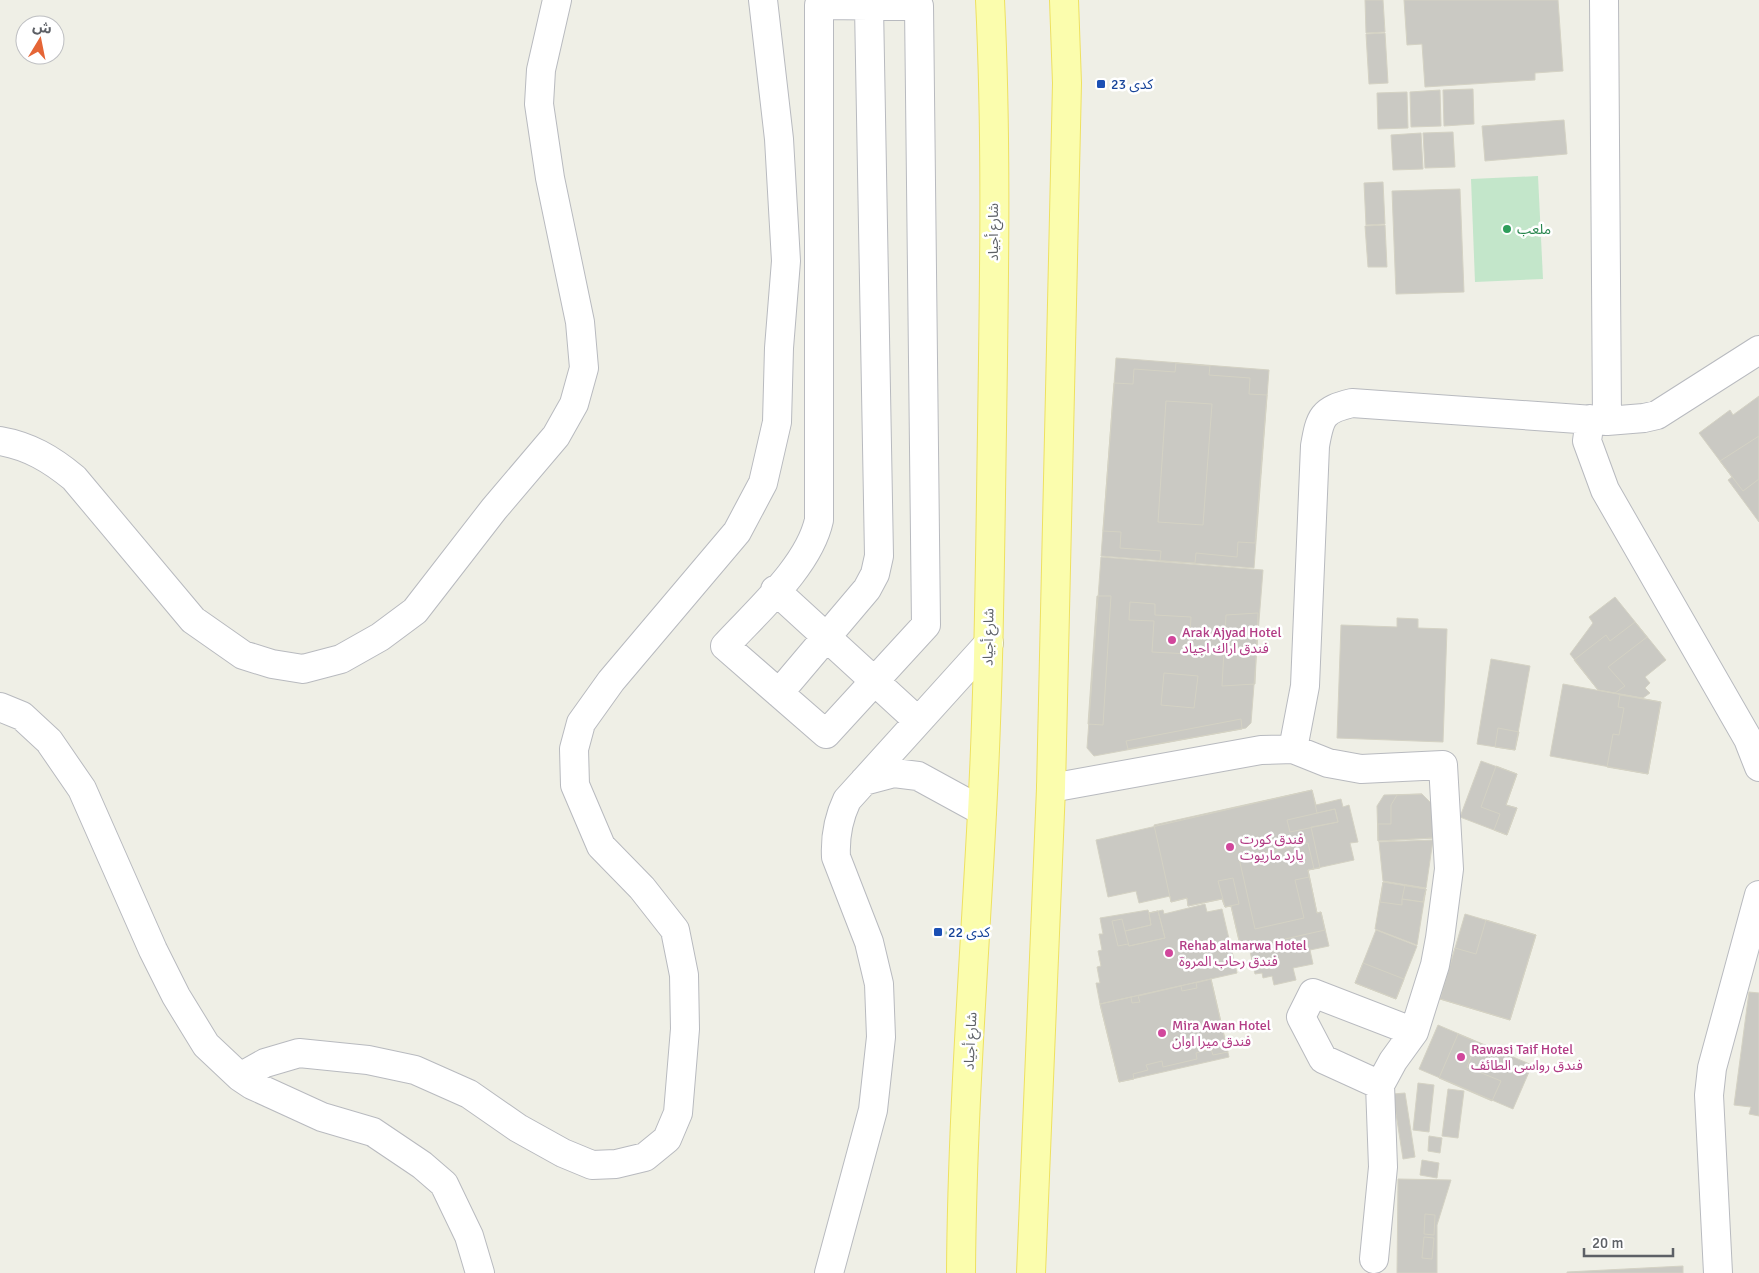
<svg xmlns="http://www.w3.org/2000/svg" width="1759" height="1273" viewBox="0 0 1759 1273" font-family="Signika,'Noto Sans Arabic',sans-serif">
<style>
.green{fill:#c3e6ca}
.building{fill:#cac9c3;stroke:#d4d2c4}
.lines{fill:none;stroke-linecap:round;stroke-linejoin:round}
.minor-casing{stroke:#b8babf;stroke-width:30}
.major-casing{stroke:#eee160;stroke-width:30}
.path{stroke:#9bc5af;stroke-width:3;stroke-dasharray:5 2.5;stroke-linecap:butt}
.minor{stroke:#fff;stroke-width:28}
.major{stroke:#fbfdad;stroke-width:28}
.transit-dot{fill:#1a4fb4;stroke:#fff;stroke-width:2}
.leisure-dot{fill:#2e9e5b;stroke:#fff;stroke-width:2}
.hotel-dot{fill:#d1479c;stroke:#fff;stroke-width:2}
.labels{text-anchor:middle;stroke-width:5;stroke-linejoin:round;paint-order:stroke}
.transit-label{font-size:14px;fill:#164399;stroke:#fff;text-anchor:start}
.leisure-label{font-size:14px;fill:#27864d;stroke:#fff;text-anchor:start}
.street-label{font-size:14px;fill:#5d6066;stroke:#fff}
.hotel-label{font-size:14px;fill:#b23c85;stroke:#fff;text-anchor:start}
</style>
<rect width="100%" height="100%" fill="#efefe6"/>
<path class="green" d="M1538,176L1543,279L1475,282L1471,179Z"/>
<path class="building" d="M1365,0H1383L1385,32L1366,33Z
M1404,0H1558L1563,71L1535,73V80L1425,87L1422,44L1407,45Z
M1385,33L1388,83L1369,84L1366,34Z
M1473,89L1474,124L1444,126L1443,90Z
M1440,90L1441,126L1411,127L1410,92Z
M1407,92L1408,128L1378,129L1377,93Z
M1564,120L1567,154L1485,161L1482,126Z
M1453,132L1455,167L1425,168L1423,133Z
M1421,133L1423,169L1393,170L1391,135Z
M1383,182L1385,224L1366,225L1364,183Z
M1460,189L1464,292L1396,294L1392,191Z
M1385,225L1387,267H1368L1365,226Z
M1116,358L1269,370L1254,568L1101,556Z
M1176,363L1210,366L1209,375L1250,378L1249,394L1267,395L1255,543L1238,542L1237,557L1196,553L1195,563L1160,561L1161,551L1120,548L1121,532L1103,531L1114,383L1133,384L1134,369L1175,372Z
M1759,396V522L1728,480L1732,477L1699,433L1730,410L1733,415Z
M1166,401L1212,404L1203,525L1158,522Z
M1759,436V479L1743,491L1720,461Z
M1101,557L1263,570L1251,723L1246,728L1094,756L1087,748Z
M1097,596H1111L1103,725L1088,724Z
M1615,597L1666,660L1645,677L1650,683L1645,688L1650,693L1643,698L1598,690L1570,654L1593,623L1589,617Z
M1130,602L1155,604V615L1191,617L1189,654L1152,652L1154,621L1129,620Z
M1258,613L1255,684L1222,686L1226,615Z
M1397,618L1418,619V628L1447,629L1443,742L1337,738L1341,625L1397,627Z
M1635,622L1647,637L1608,667L1625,686L1615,693L1598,690L1574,660L1606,635L1610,641Z
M1491,659L1530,666L1515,750L1477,744Z
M1164,673L1198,676L1194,708L1161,705Z
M1563,684L1661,702L1648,774L1550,756Z
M1620,695L1661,702L1648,774L1607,767L1613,734L1619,735L1624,708L1618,707Z
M1241,719L1242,729L1128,749L1126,741Z
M1498,728L1519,732L1515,750L1495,747Z
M1481,761L1517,774L1506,805L1517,808L1507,835L1460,817Z
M1496,766L1517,774L1506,805L1517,808L1507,835L1494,830L1500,814L1481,807Z
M1312,790L1317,813L1335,809L1338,822L1311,827L1320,868L1308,870L1317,913L1321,912L1325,930L1241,949L1231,906L1225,907L1222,899L1188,906L1187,898L1171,902L1154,825Z
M1312,790L1316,805L1341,799L1343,807L1349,805L1358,842L1350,843L1354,860L1308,870L1317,913L1321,912L1329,946L1310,950L1313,964L1293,968L1296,980L1274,985L1272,976L1263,978L1262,973L1255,974L1249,947L1241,949L1231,906L1225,907L1222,899L1188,906L1187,898L1171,902L1170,896L1139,903L1136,891L1108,897L1096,840Z
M1422,794L1432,804L1433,838L1378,841V824H1391V805L1397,795Z
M1422,794L1432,804L1433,838L1378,841L1377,806L1384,795Z
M1335,809L1338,822L1290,832L1287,820Z
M1433,840L1426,888L1383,881L1379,842Z
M1308,843L1314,869L1308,870L1309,877L1295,880L1304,918L1255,929L1239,858Z
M1233,878L1239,904L1225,907L1218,881Z
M1383,882L1426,889L1423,902L1402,899V905L1380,902Z
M1383,882L1426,889L1417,945L1375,929Z
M1405,885L1426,889L1423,902L1402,899Z
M1205,904L1207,912L1222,909L1237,973L1100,1004L1096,983H1100L1097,967L1101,966L1098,951L1102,950L1099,934H1103L1100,918L1148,910L1149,913L1163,910L1164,914Z
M1158,911L1165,938L1129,946L1125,931L1151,925L1149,913Z
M1158,911L1165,938L1129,946L1128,944L1118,946L1112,921L1122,919L1125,931L1151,925L1149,913Z
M1465,914L1536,935L1510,1020L1440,999Z
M1486,920L1536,935L1510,1020L1440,999L1455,948L1476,954Z
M1376,930L1417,946L1396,999L1355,983Z
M1363,963L1404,979L1396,999L1355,983Z
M1211,979L1228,1052L1213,1055L1211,1049L1196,1053L1197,1059L1163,1067L1162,1061L1146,1065L1148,1070L1133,1074L1134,1079L1119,1082L1100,1004L1131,997L1132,1003L1140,1002L1138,996L1181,986L1182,991L1197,988L1196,983Z
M1211,979L1229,1057L1119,1082L1100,1004Z
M1749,992L1759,993V1116L1749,1114L1751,1107L1734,1105Z
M1438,1025L1532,1065L1513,1109L1419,1069Z
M1458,1034L1477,1042L1467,1067L1501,1081L1492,1101L1439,1078Z
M1418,1083L1434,1085L1429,1132L1413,1130Z
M1448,1089L1464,1091L1458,1138L1442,1136Z
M1405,1093L1415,1157L1403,1159L1393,1094Z
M1429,1136L1442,1138L1440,1153L1428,1151Z
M1422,1160L1439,1163L1437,1178L1420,1175Z
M1398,1179L1451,1180L1437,1225V1273H1397Z
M1425,1214L1435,1215L1434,1235L1424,1234Z
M1424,1237L1434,1238L1432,1259L1422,1258Z
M1683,1266V1273H1567V1272Z"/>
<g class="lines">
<defs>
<path id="minor" d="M1604,0L1607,421
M819,5L919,6L926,625L826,734L725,646C757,611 809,566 819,520Z
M1590,419L1587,441L1605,490L1748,739L1759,767
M0,441C29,446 51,459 74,478L193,620L243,655L272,664L303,669L341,659L380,637L415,611L494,509L556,436L574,404L584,368L580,322L550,178L539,104L541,70L557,0
M775,590L918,721
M779,693L867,589L875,574L879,556L869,6
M0,707L22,716L49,741L82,789L153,950L176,996L206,1045L240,1077L252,1085L322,1117L373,1132L422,1165L444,1184L469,1236L480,1273
M1293,749L1328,763L1361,769L1443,765L1449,869L1440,938L1435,965L1414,1032L1393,1061L1380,1085L1383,1167L1374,1259
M864,781L894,773L918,776L982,811
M1051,788L1261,750L1293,749L1305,686L1315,446C1320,417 1322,410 1352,403L1607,421L1644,418L1657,415L1759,350
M240,1077L265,1063L299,1053L368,1060L415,1070L469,1094L518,1128L563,1153L592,1165L616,1164L645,1157L667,1139L678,1113L685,1029L684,975L675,930L642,888L601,846L575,785L574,749L581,723L611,681L737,532L763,483L777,422L779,348L786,261L779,139L763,0
M1380,1085L1323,1059L1301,1017L1313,993L1414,1032
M829,1273L873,1110L881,1037L879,984L869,942L836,857C835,838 839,817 847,800L989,643
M1718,1273L1709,1095L1712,1068L1759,895"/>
<path id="major" d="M961,1273C962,1119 974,966 982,813C989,685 990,557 992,429C994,286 997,143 990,0
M1031,1273L1051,788L1067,83L1064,0"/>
</defs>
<use href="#minor" class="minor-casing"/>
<use href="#major" class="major-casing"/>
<path class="path" d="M938,932L947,933"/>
<use href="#minor" class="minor"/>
<use href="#major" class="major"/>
</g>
<g class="transit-dot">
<rect x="1096" y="79" width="10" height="10" rx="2.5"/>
<rect x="933" y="927" width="10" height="10" rx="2.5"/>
</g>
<circle class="leisure-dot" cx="1507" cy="229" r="5"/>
<g class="hotel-dot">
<circle cx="1172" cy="640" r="5"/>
<circle cx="1230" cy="847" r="5"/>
<circle cx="1169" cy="953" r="5"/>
<circle cx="1162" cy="1033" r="5"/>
<circle cx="1461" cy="1057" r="5"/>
</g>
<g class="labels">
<g class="transit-label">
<text x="1111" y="89">كدى 23</text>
<text x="948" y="937">كدى 22</text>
</g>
<g class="leisure-label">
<text x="1517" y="234">ملعب</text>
</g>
<g class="street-label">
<text transform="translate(993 232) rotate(-90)" y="5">شارع أجياد</text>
<text transform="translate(988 637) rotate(-89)" y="5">شارع أجياد</text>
<text transform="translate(970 1041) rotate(-87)" y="5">شارع أجياد</text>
</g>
<g class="hotel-label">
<text x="1182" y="637">Arak Ajyad Hotel<tspan x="1182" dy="16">فندق اراك اجياد</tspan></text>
<text x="1240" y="844">فندق كورت<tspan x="1240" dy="16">يارد ماريوت</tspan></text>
<text x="1179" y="950">Rehab almarwa Hotel<tspan x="1179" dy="16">فندق رحاب المروة</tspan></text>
<text x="1172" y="1030">Mira Awan Hotel<tspan x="1172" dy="16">فندق ميرا اوان</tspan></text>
<text x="1471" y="1054">Rawasi Taif Hotel<tspan x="1471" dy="16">فندق رواسى الطائف</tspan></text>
</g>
</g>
<g transform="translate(40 40) rotate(10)"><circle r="24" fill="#ffffff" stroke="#bebfc2"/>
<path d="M0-4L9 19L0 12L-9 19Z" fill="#e56536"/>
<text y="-8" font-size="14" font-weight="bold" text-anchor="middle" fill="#5d6066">ش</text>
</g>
<path d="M1584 1248v8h89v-8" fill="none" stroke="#5d6066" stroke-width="2.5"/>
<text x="1592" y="1248" font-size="15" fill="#5d6066" stroke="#ffffff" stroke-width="4" paint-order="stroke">20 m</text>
</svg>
